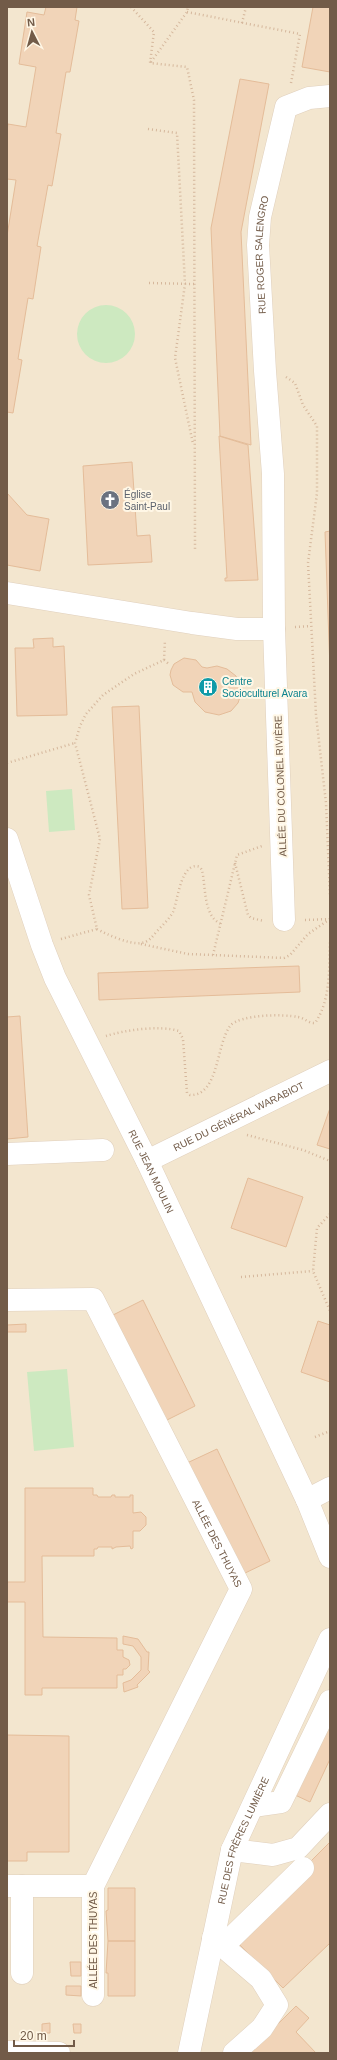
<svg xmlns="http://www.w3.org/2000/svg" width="337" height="2060" viewBox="0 0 337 2060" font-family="Helvetica,sans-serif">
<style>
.residential{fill:#f3e6cf}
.green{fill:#cde9c0}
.building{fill:#f1d4b8;stroke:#e4bc99}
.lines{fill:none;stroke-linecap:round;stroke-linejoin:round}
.minor-casing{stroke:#e0d0bd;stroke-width:23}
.path{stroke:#d5b79c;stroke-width:2.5;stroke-dasharray:1 3;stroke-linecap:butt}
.minor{stroke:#fff;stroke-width:22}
.labels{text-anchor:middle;stroke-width:4;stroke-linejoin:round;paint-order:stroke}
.street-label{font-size:10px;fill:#725b48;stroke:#fff7e6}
.worship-label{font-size:10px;fill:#5b616d;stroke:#fff7e6;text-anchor:start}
.culture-label{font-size:10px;fill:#0d838f;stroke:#fff7e6;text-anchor:start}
</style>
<rect width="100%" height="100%" fill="#fcf4e1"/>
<path class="residential" d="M7,7H330V2053H7Z"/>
<path class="green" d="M77 334a29 29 0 1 1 58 0a29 29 0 1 1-58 0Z
M72,789L75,830L49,832L46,791Z
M67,1369L74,1447L34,1451L27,1372Z"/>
<path class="building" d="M46,7H77L75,20L79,21L70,72H66L56,133L61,134L52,186L48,185L37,246L41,247L33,299L28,298L18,359L22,360L13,413L7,412V236L16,180L7,179V130L8,124L26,127L36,67L19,64L27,12L44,15Z
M313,7H330V72L302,67Z
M240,79L269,84L241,232L251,445L220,436L211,228Z
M219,436L248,445L258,580L225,581V578H227Z
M132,462L137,536L150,535L152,562L88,565L83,466Z
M7,493L27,515L49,519L40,571L7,565Z
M330,531V669L325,532Z
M53,638V647L64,646L67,715L17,716L15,648H34L33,639Z
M184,658L196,660L202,667L207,668L217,666L227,669L236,676L241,690L240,697L238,703L231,711L219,715L205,712L195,702L192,692H183L173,685L170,675L171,670L174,664Z
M139,706L148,908L122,909L112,707Z
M299,966L300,992L99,1000L98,973Z
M20,1016L28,1137L7,1139V1017Z
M330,1108V1149L317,1145Z
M248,1178L303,1197L286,1247L231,1228Z
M143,1300L195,1406L165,1421L113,1315Z
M318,1321L330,1325V1382L301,1372Z
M26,1324V1332H7V1325Z
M217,1449L270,1561L241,1575L187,1463Z
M25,1488H93V1495H97L98,1497H111L112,1495H115V1497H130V1495H133V1513L141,1512L146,1517V1525L140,1531H133V1548L131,1549L130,1546L116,1547L112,1549V1547H98L97,1549H94V1556H42L43,1637L117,1638V1650H123V1657L129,1660L130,1665L126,1669H123V1675H117V1688H42V1695H25V1602H7V1582H25Z
M123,1636L138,1639L147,1652H149L148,1670L150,1672L137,1685L138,1687L124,1692L123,1683L131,1680L141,1670V1657L133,1646L123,1644Z
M330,1716V1759L310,1802L293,1794Z
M7,1735L69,1736V1852H27V1861H7Z
M330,1842V1943L283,1988L238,1943L307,1865Z
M108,1888H135V1941H108L106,1911L108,1910Z
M108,1941H135V1996H108V1973H106Z
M70,1962H81V1976H71Z
M66,1986H81V1996L66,1995Z
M296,2006L309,2018L296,2032L316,2053H249Z
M50,2023V2033H42V2024Z
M73,2024H81V2033H74Z"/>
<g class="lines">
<defs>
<g id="minor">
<path d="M7,593L192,623L237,629H274"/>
<path id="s1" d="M7,839L42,945L55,978L147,1161L307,1500L330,1557"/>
<path id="s2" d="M284,920L274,629L273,474L265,371L258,245L260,217L286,107L309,98L330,96"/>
<path d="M7,1154L103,1150"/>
<path id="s3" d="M147,1161L330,1071"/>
<path id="s4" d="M7,1300L93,1299L241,1589L93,1886H7"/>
<path d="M307,1500L330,1488"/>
<path d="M253,1806L281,1802L330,1701"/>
<path d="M232,1850L273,1855L298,1848L330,1814"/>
<path d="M22,1886V1973"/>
<path d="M93,1886V1995"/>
<path d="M213,1938L261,1979L277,2005L262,2028L234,2053"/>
<path d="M223,1946L303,1868"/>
<path d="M7,2052L59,2053"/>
<path id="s5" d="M189,2053L232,1850L330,1639"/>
</g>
</defs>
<use href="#minor" class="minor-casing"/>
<path class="path" d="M131,7L154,32L150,63L187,67L194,100L195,550
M187,12L300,34L291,83
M242,23L246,7
M151,62L187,12L188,7
M148,129L177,133L185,284L175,358L193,444
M149,283L194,284
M286,377L295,383L303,405L317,426V493L308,563L316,715L326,803L330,896
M295,627L310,626
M164,660L170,665
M7,763L75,743
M235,863L248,915L251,918L264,921
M305,920L330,919
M97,929C106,934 130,945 141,943C149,942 152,937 157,931C163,925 169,919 173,912C178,900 181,860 200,867L202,870C206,887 203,916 221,924
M61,939L97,929L89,895L100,839L75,743L80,726L86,714L103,695L134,674L164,660L165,640
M141,944L188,954L284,958L290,955L308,934L330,919
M213,955L237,855L262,846
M106,1036C125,1030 160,1025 179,1031L183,1039L187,1093L190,1095C219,1096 216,1045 230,1026C240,1014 284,1014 298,1017C305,1018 309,1024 315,1023C331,1000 329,967 330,941
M247,1135L303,1150L330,1161
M330,1214L317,1228L313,1271L330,1311
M241,1277L313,1271
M315,1437L330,1431"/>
<use href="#minor" class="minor"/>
</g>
<defs>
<symbol id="church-disc" viewBox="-11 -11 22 22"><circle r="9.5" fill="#6b7280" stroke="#fff7e6"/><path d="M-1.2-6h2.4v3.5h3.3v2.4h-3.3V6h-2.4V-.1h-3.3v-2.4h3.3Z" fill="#fff"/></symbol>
<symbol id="building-disc" viewBox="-11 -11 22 22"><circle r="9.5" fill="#0f9aa8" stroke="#fff7e6"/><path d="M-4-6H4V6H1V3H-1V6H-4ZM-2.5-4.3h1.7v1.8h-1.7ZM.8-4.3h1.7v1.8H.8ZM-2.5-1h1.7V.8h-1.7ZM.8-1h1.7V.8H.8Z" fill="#fff"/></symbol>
</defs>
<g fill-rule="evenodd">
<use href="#church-disc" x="99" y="489" width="22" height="22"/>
<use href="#building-disc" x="197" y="676" width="22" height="22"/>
</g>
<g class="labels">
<g class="street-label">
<text dy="4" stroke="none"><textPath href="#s2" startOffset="666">RUE ROGER SALENGRO</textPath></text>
<text transform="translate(280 786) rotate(-92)" y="4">ALLÉE DU COLONEL RIVIÈRE</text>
<text dy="4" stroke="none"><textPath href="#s3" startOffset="102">RUE DU GÉNÉRAL WARABIOT</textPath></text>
<text dy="4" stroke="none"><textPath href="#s1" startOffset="363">RUE JEAN MOULIN</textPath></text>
<text dy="4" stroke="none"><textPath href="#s4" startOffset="360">ALLÉE DES THUYAS</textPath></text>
<text dy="4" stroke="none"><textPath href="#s5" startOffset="220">RUE DES FRÈRES LUMIÈRE</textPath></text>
<text transform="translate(93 1940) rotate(-90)" y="4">ALLÉE DES THUYAS</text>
</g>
<g class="worship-label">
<text x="124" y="498">Église<tspan x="124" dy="12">Saint-Paul</tspan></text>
</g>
<g class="culture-label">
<text x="222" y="685">Centre<tspan x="222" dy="12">Socioculturel Avara</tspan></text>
</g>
</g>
<rect width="337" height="2060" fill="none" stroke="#725b48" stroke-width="16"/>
<g transform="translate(32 32) rotate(354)" stroke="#fff7e6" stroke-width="3" paint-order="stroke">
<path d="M0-3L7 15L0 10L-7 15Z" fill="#725b48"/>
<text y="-6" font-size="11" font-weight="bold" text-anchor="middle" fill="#725b48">N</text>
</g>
<path d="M14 2040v6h60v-6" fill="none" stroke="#725b48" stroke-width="2"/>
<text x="20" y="2040" font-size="12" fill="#725b48" stroke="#fff7e6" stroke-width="3" paint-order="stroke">20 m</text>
</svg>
